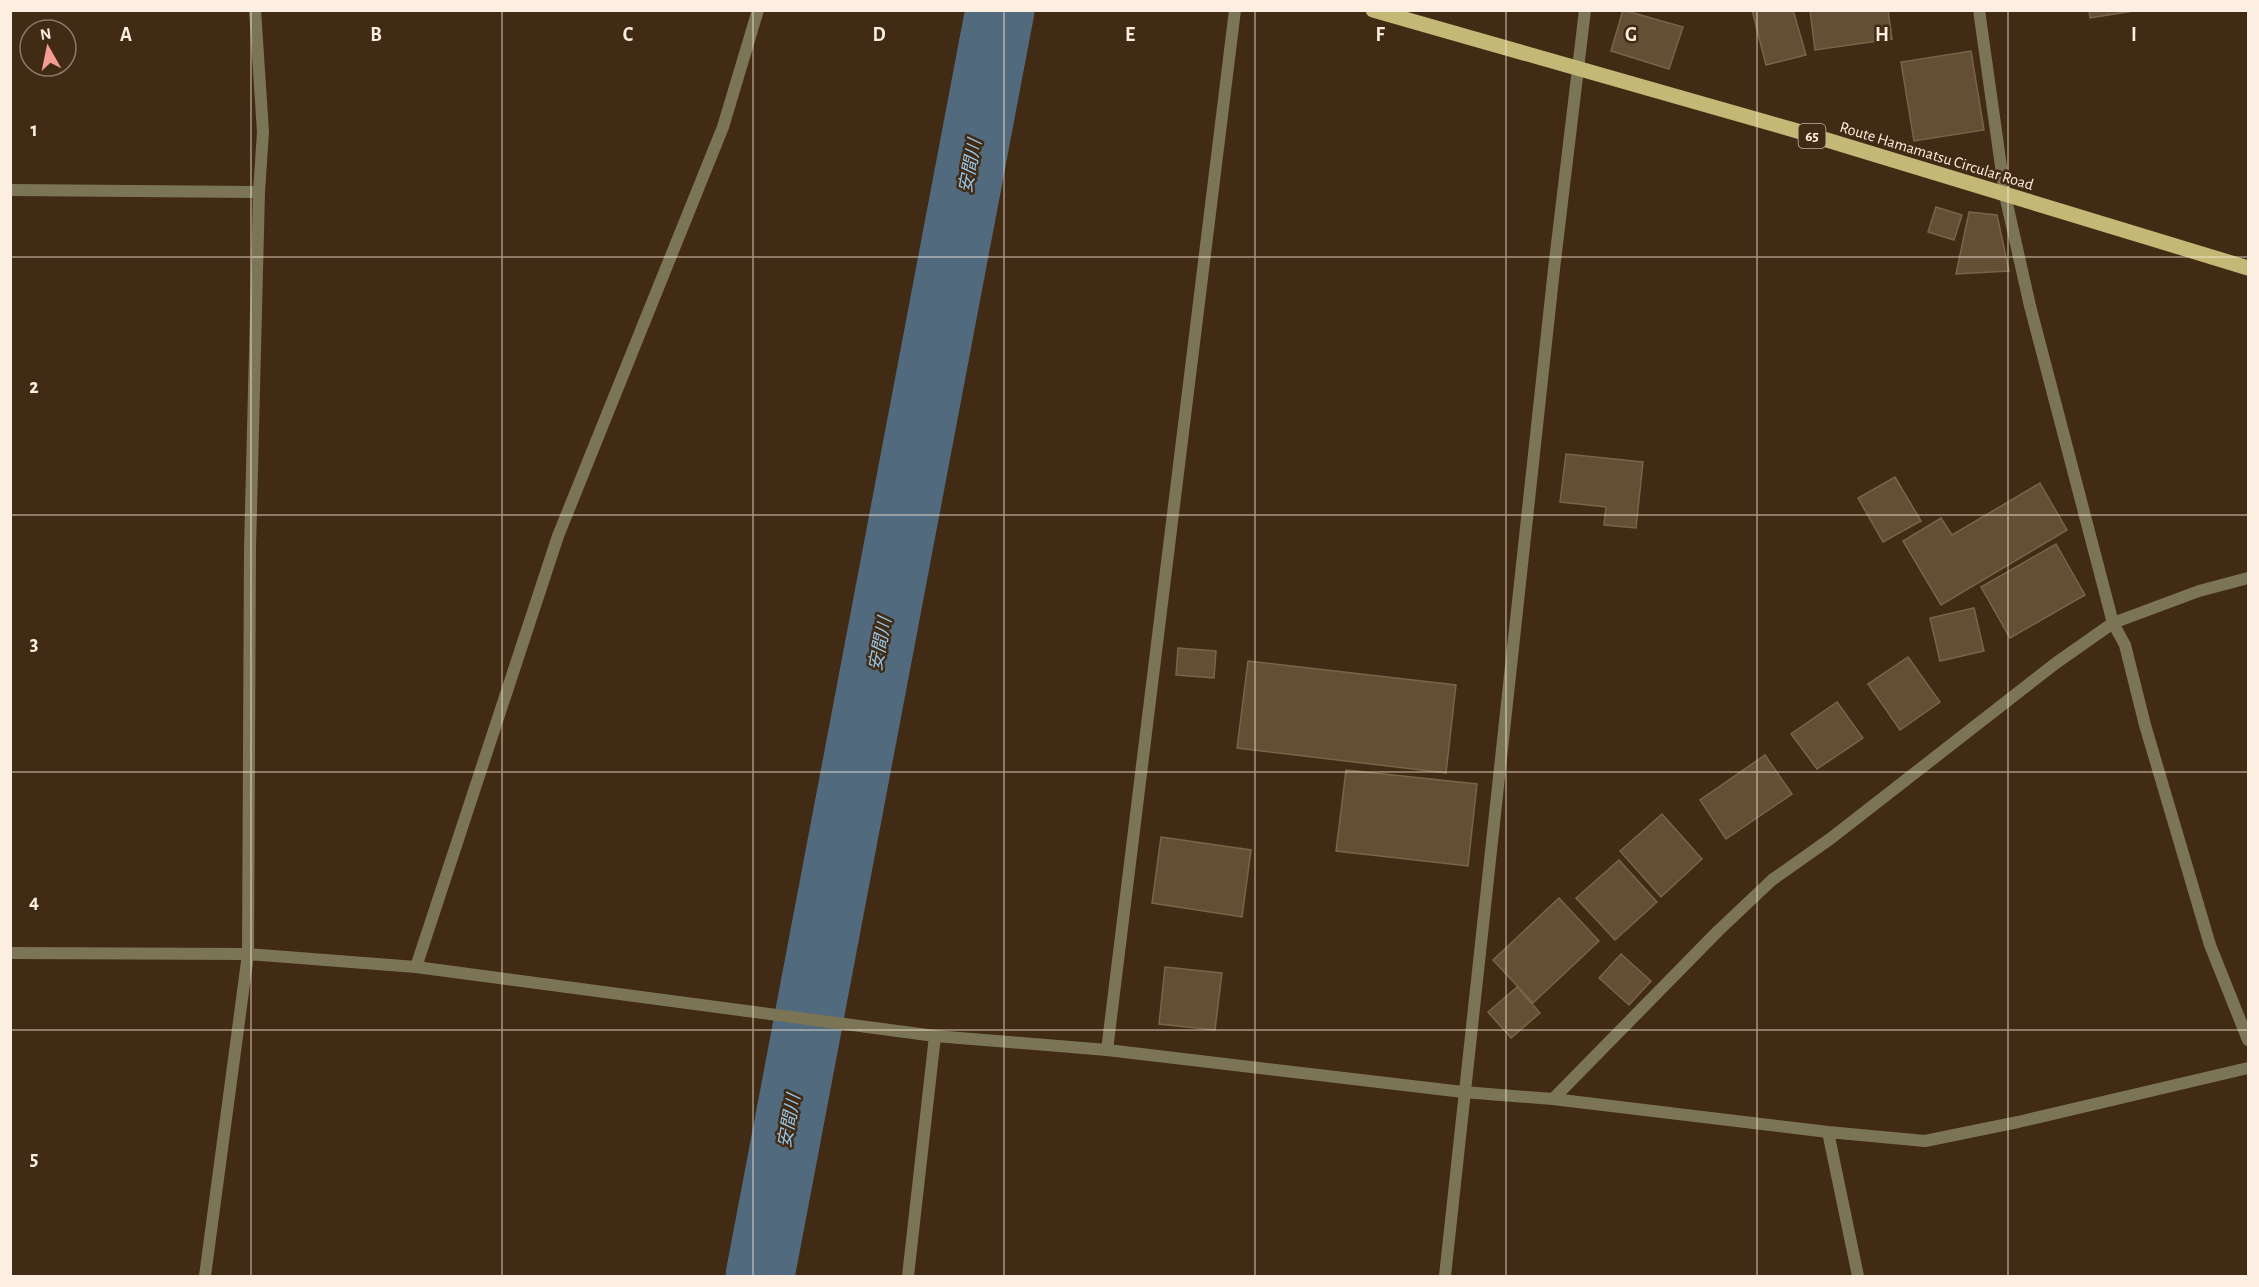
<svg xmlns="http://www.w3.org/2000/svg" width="2259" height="1287" viewBox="0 0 2259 1287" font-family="'Alegreya Sans','Noto Sans JP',sans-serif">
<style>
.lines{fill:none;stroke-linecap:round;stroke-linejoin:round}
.river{stroke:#516a7d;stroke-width:69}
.building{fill:#644f35;stroke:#796448;stroke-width:1.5}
.street{stroke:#7b7556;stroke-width:12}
.primary{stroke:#c4b876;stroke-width:15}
.grid{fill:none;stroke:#fceee0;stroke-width:1.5;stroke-opacity:0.55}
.labels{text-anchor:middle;stroke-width:5;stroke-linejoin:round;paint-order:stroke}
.shield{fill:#422b14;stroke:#c4b4a3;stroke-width:1.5}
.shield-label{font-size:15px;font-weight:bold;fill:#fceee0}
.street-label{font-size:16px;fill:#fceee0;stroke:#422b14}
.water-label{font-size:18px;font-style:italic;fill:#94c5e8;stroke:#422b14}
.grid-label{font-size:20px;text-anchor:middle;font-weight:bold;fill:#fceee0;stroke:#422b14;stroke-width:5;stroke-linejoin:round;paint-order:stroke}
</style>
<rect width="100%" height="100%" fill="#422b14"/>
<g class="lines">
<path class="river" d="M760,1276L1000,10"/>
</g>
<path class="building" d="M1623,10L1683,27L1669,69L1611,51Z
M1752,10H1793L1806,55L1766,65Z
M1810,10H1888L1892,39L1815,50Z
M2089,10H2140L2090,18Z
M1971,51L1984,130L1914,141L1901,62Z
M1936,207L1962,215L1954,240L1928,232Z
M1969,212L1997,215L2009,271L1956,274Z
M1566,454L1643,462L1636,528L1604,525L1606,507L1560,502Z
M1895,477L1921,521L1883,542L1858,498Z
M2040,483L2067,530L1941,605L1903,541L1941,518L1952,535Z
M2056,544L2085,595L2010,638L1981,587Z
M1974,608L1984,651L1940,661L1930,618Z
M1178,648L1216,651L1214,678L1176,675Z
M1908,657L1940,702L1900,730L1868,684Z
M1248,661L1456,685L1446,773L1237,748Z
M1837,702L1863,738L1817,769L1791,734Z
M1765,755L1792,794L1726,839L1700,800Z
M1346,770L1477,784L1468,866L1336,851Z
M1662,814L1702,859L1661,897L1620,851Z
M1161,837L1251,850L1242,917L1152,903Z
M1619,860L1657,902L1615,940L1576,898Z
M1559,898L1599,941L1533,1003L1493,960Z
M1621,954L1651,981L1629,1005L1599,978Z
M1165,967L1222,973L1215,1030L1159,1024Z
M1517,987L1540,1013L1511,1038L1488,1012Z"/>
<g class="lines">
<path class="street" d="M1979,10L2005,195L2030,306L2113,623L2125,645L2145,725L2210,945L2248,1040
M10,190L259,192
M10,953L248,954L416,967L935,1036L1107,1050L1463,1092L1553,1099L1828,1132L1925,1141L2018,1122L2248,1068
M416,967L558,536L723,127L758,10
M1107,1050L1235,10
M1553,1099L1718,931L1772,880L1830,839L2056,663L2113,623L2199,591L2248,578
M1828,1132L1858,1276
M205,1276L248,954L250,549L259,192L263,132L255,10
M908,1276L935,1036
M1445,1276L1554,269L1585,10"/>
<path class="primary" d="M1373,10L1794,130L2248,268"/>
</g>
<path class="grid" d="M251,10V1276M502,10V1276M753,10V1276M1004,10V1276M1255,10V1276M1506,10V1276M1757,10V1276M2008,10V1276M10,257H2248M10,515H2248M10,772H2248M10,1030H2248"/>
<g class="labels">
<rect class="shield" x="1798.5" y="124" width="27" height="24" rx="4.5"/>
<g class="shield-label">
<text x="1812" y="141">65</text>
</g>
<g class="street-label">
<text transform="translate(1937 155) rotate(17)" y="6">Route Hamamatsu Circular Road</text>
</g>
<g class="water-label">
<text transform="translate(970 166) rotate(-79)" y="6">安間川</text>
<text transform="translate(880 644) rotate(-79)" y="6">安間川</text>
<text transform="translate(789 1121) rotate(-79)" y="6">安間川</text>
</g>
</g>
<g class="grid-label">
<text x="126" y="41">A</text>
<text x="376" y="41">B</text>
<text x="628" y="41">C</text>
<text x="879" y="41">D</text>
<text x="1130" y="41">E</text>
<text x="1380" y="41">F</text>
<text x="1631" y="41">G</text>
<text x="1882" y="41">H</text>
<text x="2134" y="41">I</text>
<text x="34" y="136">1</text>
<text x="34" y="393">2</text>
<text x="34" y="650">3</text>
<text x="34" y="908">4</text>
<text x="34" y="1165">5</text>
</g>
<rect width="2259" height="1287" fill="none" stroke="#fceee0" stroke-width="24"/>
<g transform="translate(48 48) rotate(351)"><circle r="28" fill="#422b14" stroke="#8c7966" stroke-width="1.5"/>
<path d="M0-4.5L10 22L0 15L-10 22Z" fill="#f59c95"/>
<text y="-9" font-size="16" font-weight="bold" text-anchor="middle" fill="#fceee0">N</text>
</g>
</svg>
